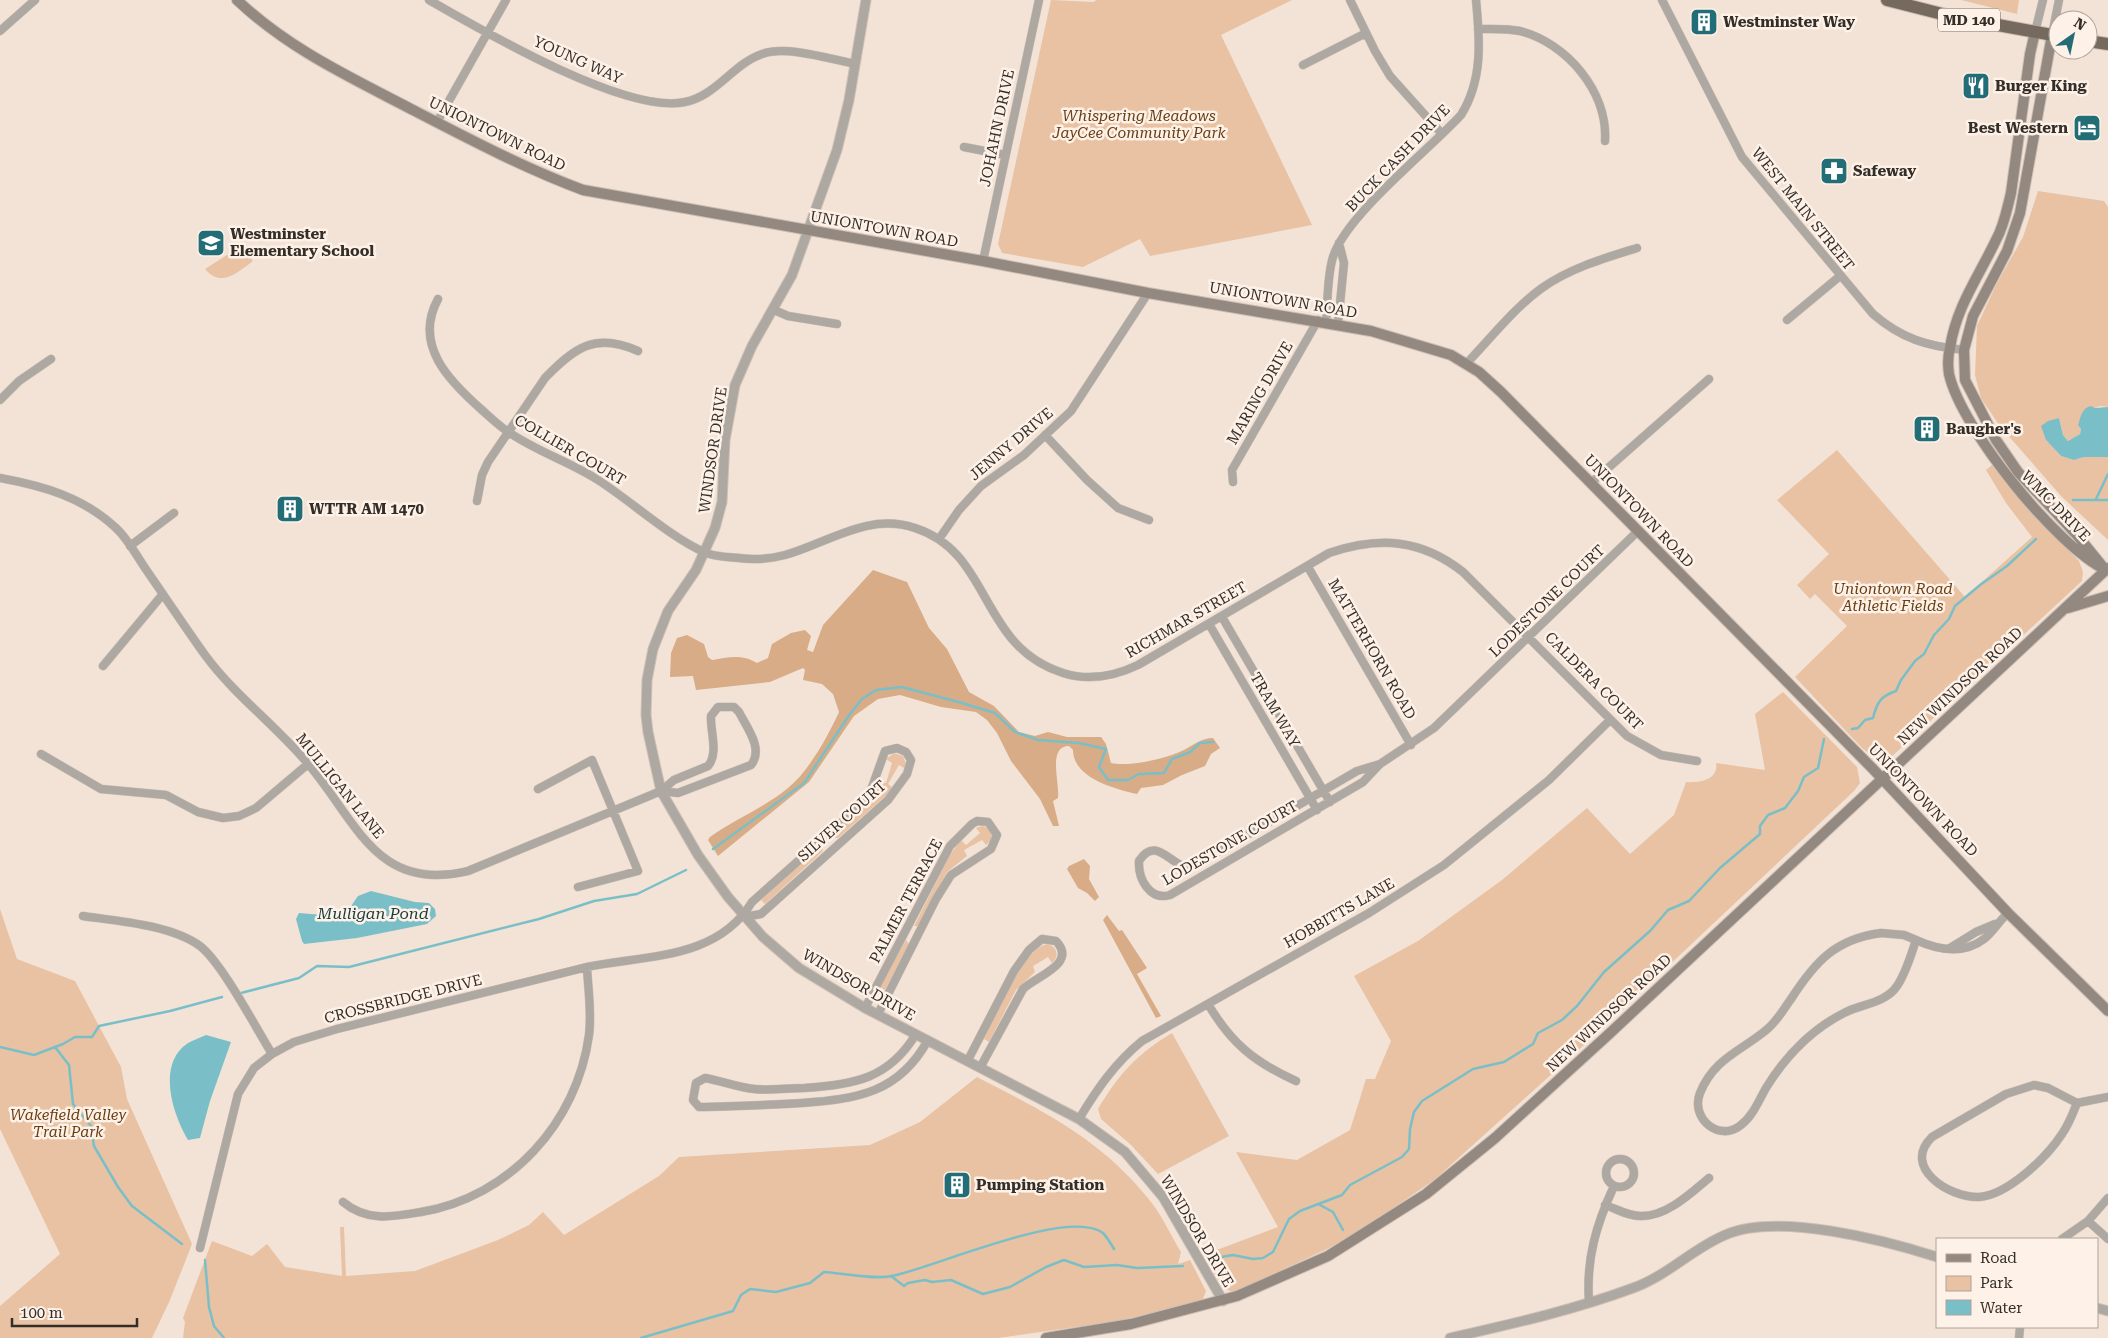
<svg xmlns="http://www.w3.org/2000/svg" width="2108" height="1338" viewBox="0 0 2108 1338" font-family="'Roboto Serif',serif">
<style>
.green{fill:#e8c2a3}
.forest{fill:#d7ac87}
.water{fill:#7abfc8}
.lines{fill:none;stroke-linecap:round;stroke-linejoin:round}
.stream{stroke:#7abfc8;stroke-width:2.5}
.minor-casing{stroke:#cdbfb4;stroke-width:9}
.tertiary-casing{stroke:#cdbfb4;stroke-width:11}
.secondary-casing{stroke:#cdbfb4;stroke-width:12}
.trunk-casing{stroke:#cdbfb4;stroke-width:14}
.minor{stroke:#aea8a2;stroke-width:8}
.tertiary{stroke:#aea8a2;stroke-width:9}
.secondary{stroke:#938981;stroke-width:10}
.trunk{stroke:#766a5f;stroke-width:12}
.labels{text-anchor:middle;stroke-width:5;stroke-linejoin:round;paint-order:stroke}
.shield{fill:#fef1e7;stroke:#716862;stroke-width:1}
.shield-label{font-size:14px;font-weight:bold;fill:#342e29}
.poi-label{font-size:15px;font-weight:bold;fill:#342e29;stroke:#fef1e7;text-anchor:start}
.street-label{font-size:15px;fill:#342e29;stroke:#fef1e7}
.park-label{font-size:15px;font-style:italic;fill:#683e13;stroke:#fef1e7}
.water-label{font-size:16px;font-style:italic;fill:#193c40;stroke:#fef1e7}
</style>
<rect width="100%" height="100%" fill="#f3e3d7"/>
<path class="green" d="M1051,0L1093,2L1097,0H1292L1221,35L1312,225L1150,256L1140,239L1083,267L1002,253L998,244Z
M1961,0H2019L2017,14Z
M2038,191L2104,201L2108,207V407L2100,406L2085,411L2078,424L2081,429L2080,434L2068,441L2063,435L2059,418L2044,424L2046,440L2061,456L2074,460L2084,457H2108V540L2061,496L1999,425L1981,398L1975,375L1977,326L1997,283L2023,237Z
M241,246L253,261C237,273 221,288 205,269Z
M1837,450L1965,597L2032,537L2006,503L1986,470L1992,465L2008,486L2079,561L2083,572L2082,581L1888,760L1876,759L1862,748L1795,677L1847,626L1815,594L1810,599L1797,585L1829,554L1777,500Z
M1783,692L1857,767L1860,783L1854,791L1594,1036L1434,1180L1364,1228L1329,1248L1234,1292C1218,1290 1212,1267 1206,1254L1278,1227L1236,1152L1297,1160L1350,1130L1366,1079H1375L1391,1041L1354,976L1418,941L1502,880L1587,808L1630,854L1674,815L1686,782C1699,783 1719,780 1716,763L1765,770L1755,714Z
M894,753L903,756L906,764L904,768L899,765L888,784L893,788L889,793L838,838H834V834L868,803L879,782L886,783L892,763L886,759Z
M982,826L988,828L992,835L991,840L986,845L982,840L964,850L967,856L947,872L918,926H914L950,855L961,840L966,845L980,833L976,828Z
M820,847L823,849L822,852L765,904L761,900Z
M0,909L17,959L75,981L121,1067L127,1099L192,1244L170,1300L152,1338H0V1306L60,1254L0,1129Z
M906,940L909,944L885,990L880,987Z
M1047,944C1057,946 1060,956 1052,963L1048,957L1033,966L1035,972L1016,990L989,1042L984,1039C996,1015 1020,951 1047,944Z
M1172,1033L1229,1136L1158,1174L1131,1145L1101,1119L1098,1109C1119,1074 1137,1054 1172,1033Z
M977,1077C1043,1111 1099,1138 1147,1197C1161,1213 1170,1234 1181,1252L1178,1264L1190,1260L1206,1291L1202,1301L1117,1321L998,1338H183L185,1322L183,1318L212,1241L252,1256L267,1244L285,1267L342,1276L340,1227H344L346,1276L415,1271L498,1240L529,1225L543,1212L564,1235L659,1176L679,1157L870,1145L920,1122Z"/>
<path class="forest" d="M873,570L907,582L929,628L947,649L969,692L994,706L1019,732L1035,736L1048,732L1067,737H1101L1106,744L1111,763C1130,767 1166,759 1184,750C1195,744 1202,738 1213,738L1220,748L1211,754L1205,766L1182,775L1163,785L1141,788L1137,794C1115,789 1073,778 1073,750L1069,746C1047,746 1060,783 1058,798L1053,801L1059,826H1053L1040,799L1011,761L997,733L987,720L976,712L941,707L900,695L878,699L854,716L809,782L718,856L708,840L710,837C735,819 764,808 788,788C809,771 828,736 839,712L833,694L822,684L803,680L805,670L803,668L770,682L696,690L693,676L670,677L671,653L677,638L687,635L704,644L708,657L712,660C728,657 742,654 757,663L768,658L772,644L791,633L805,630L811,636L807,650L813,652L823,625Z
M1084,859L1090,866L1089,879L1099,897L1095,901L1087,893L1078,888L1067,869L1069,866Z
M1107,915L1119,931L1122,930L1147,968L1137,974L1161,1016L1156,1018L1103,920Z"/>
<path class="water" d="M2091,406L2095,408L2108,407V457H2084L2074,460L2061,456L2046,440L2041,426L2048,421L2059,418L2063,435L2068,441L2080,434L2081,429L2078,425C2081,416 2082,408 2091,406Z
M371,891L415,902L429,903L435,909L436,916L427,924L357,938L304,944L302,941L296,919L299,913L336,916L347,912L358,896Z
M206,1035L231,1042L210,1101L200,1138L188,1140C173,1115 156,1064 188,1043C193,1040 200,1038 206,1035Z"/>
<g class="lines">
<path class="stream" d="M2096,499L2108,474
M2073,500H2108
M1852,729L1858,728L1865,720L1873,718C1877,702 1881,696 1896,691L1901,680L1915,661L1924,654L1934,635L1949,619L1955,606L1980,585L2007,566L2036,539
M713,849L804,783L850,714L862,699L876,690L902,687L962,703L995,713L1015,732L1038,740L1079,743L1106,749L1099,767L1108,780H1128L1139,774L1164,773L1172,759L1190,752L1200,743L1213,742
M241,993L299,978L317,966L349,967L539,919L594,901L637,894L686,870
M0,1047L34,1055L63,1044L75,1037H92L99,1026L170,1011L222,997
M55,1047L69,1065L73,1104L91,1126L94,1146L118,1187L132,1206L182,1244
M1320,1205L1333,1212L1343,1230
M1215,1258L1233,1255L1253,1259L1263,1258L1273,1252L1289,1219L1300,1211L1342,1195L1350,1185L1402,1157L1409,1149L1410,1129L1414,1112L1422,1101L1473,1069L1504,1062L1533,1044L1538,1033L1562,1020L1577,1006L1604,972L1650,931L1668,910L1689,901L1720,868L1760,834V826L1768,815L1785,808L1798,791L1804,777L1818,768L1824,739
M205,1260L209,1307L214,1326L224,1338
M891,1276L904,1286L908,1283L925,1280L932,1282L951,1280L983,1294L1010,1287L1046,1267L1064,1260L1084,1267L1117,1265L1137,1268L1183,1266
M641,1338L733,1311L741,1295L750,1289L776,1292L810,1283L824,1272C843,1273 874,1280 892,1276C933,1268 1069,1207 1103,1233C1107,1237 1111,1244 1114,1249"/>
<defs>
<path id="minor" d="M429,0C483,31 626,115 685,102C716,96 733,64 762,54C786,45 830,59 855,64
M1350,0L1375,51L1390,76L1442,134
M1662,0L1742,157L1873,314C1902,339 1927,346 1964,350
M1478,29C1492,29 1506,28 1520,31C1567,43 1608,92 1605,141
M0,31L35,0
M2035,32L2043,0
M2052,35L2059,0
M1303,65L1366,33
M437,122L506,0
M964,147L1005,155
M983,261L1039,0
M438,299C413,345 449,381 482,410C491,418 500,427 510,433C538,452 570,462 598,480C631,501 670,537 704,552C714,557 728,557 739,558C754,560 770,559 785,555C828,543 868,512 915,528C993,553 978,646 1063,673C1088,681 1115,676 1138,665L1329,553C1380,536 1421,539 1463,572L1627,736L1661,755L1697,761
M774,310L788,316L837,324
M1787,320L1840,276
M1326,321C1328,301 1327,276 1333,257C1346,215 1429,150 1461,115C1483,80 1480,40 1476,0
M1338,324L1344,263L1339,243
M1466,364C1490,339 1514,308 1542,288C1570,268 1605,258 1637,248
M0,400L19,381L51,359
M1045,435L1087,480L1118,508L1149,520
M0,478C43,486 83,497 116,528C128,539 136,555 145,568C165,597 185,627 205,655C235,696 277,726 309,765C357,822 377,893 468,871L661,791L674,780L708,766C719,753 710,731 711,716L718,707H734L739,712C747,728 764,749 751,765L678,793L661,791
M1233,482L1232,470L1318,320
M1591,483L1709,379
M477,501L482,475L488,462L545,378C575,347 596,332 638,351
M939,539L959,510L981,486L1024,455L1071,411L1148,293
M130,546L174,513
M1308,567L1411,745
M1222,617L1330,802
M1209,624L1317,810
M103,666L163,594
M41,754L101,789L166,795L198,812L223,818L239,816L256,808L308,764
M1380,764L1357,771L1192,867C1172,870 1157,833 1139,861C1138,879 1150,901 1170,895L1363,782L1380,764L1434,728L1638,531
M538,789L592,760L638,871L578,887
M83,916C118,921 171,925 200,946C222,963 256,1028 272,1054
M1881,933L1904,935L1916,940C1911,955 1906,973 1897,986C1886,1003 1861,1004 1844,1013C1830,1020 1816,1030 1804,1041C1789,1055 1777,1070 1766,1088C1759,1100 1753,1116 1741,1125C1719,1143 1690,1118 1700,1093C1714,1059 1739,1052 1765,1031C1776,1023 1783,1010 1791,999C1815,962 1835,939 1881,933Z
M1916,940C1938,950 1963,955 1984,939C1993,932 1999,921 2008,913
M1950,948L1976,932L1995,924
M1208,1004C1231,1043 1254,1062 1296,1081
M865,1008L950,846L972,824L977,821L988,822L997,835L991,849L951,875L936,899L878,1014
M916,1034C889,1079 853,1085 804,1088C787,1088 771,1091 754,1089C737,1087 722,1081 705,1078L696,1083L693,1100L699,1107H706C738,1106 770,1105 802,1103C857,1099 899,1093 928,1040
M968,1060L1014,971L1029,950L1042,939L1056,941C1078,964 1036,976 1023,989L981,1066
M2034,1085L2048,1088L2077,1103C2073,1113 2069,1124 2062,1134C2047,1157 2008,1195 1979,1197C1949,1198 1901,1167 1932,1137L2006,1094Z
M2077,1103L2108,1097
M1079,1119C1097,1089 1115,1063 1142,1041L1369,913L1444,865L1549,780L1610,720
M1606 1173a14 14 0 1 1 28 0a14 14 0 1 1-28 0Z
M343,1202C367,1222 392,1217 421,1212C510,1197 577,1123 589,1035C592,1013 588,989 587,967
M1605,1205C1617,1209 1630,1217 1642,1216C1667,1216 1691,1193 1709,1178
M2088,1221L2108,1239
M2062,1239L2088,1221L2108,1198
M200,1248L238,1094L254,1068L272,1054L294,1042L337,1029L587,967C645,955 717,960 752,902L860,806L871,790L885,751L897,748L906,752L911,760L907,774L888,800L761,914L744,917
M1589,1302C1586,1259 1596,1225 1614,1186
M2019,1338L2020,1327"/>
<path id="tertiary" d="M866,0L849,100L837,150L792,275L752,346L735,385L725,440L722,502L715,528L696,570L668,611L653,649L647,680L646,715L648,732L661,791L698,855L728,897L763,937L799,968L865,1008L1079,1119L1125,1152L1163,1197L1223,1301
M2097,1308L2108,1311
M1450,1338C1511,1324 1574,1310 1633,1288C1667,1276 1692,1249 1725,1235C1777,1212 1884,1240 1937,1257"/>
<path id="secondary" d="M237,0C289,49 348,76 411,109C467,138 524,168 583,190L983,261L1148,293L1371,331L1451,355L1479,372L1501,392L1873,769L2008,913L2108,1011
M2035,32L2030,54L2011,193C2007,209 2004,226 1996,240C1979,276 1956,307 1950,348C1948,355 1948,367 1949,374C1961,428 2056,546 2106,570
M2052,35L2020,213L2007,251L1973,316L1964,350L1965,380L1996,440L2018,472L2077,535L2103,567
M2068,608L2108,596
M1046,1338L1131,1324L1237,1296L1328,1256L1426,1194L1495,1138L1609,1034L2108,568"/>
<path id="trunk" d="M1887,0L1954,17L2058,36
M2088,41L2108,44"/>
</defs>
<use href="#minor" class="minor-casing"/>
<use href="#tertiary" class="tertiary-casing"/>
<use href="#secondary" class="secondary-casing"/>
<use href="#trunk" class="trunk-casing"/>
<use href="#minor" class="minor"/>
<use href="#tertiary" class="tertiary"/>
<use href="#secondary" class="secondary"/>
<use href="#trunk" class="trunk"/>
</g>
<defs>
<symbol id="building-square" viewBox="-11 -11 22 22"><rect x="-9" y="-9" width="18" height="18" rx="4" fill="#236d76" stroke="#fef1e7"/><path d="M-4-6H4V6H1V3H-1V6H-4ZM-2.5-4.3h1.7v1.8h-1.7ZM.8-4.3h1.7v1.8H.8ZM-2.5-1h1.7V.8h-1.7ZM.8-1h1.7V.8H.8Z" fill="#fff"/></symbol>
<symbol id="restaurant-square" viewBox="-11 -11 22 22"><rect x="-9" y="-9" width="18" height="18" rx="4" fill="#236d76" stroke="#fef1e7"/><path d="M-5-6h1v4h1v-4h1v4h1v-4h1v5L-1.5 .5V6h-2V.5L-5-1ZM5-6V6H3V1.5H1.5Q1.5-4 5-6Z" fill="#fff"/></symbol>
<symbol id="hotel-square" viewBox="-11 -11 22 22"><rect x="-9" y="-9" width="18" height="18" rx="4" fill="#236d76" stroke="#fef1e7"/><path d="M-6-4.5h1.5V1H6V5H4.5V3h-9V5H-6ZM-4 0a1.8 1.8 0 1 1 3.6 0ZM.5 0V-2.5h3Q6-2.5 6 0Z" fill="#fff"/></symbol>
<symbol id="pharmacy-square" viewBox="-11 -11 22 22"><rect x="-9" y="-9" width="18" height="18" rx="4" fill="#236d76" stroke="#fef1e7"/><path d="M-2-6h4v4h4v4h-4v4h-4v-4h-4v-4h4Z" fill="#fff"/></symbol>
<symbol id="school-square" viewBox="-11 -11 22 22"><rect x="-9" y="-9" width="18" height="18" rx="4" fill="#236d76" stroke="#fef1e7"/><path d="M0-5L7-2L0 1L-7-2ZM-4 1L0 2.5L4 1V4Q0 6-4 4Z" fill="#fff"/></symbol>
</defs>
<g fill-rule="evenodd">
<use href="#building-square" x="1688" y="6" width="32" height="32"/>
<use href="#restaurant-square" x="1960" y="70" width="32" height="32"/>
<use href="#hotel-square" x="2071" y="112" width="32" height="32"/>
<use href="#pharmacy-square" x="1818" y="155" width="32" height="32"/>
<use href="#school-square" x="195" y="227" width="32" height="32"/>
<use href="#building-square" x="1911" y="413" width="32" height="32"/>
<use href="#building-square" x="274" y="493" width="32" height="32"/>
<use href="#building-square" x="941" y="1169" width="32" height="32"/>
</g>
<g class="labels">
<rect class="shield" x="1938" y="8.5" width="62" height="23" rx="4"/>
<g class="shield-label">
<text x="1969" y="25">MD 140</text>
</g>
<g class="poi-label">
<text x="1723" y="27">Westminster Way</text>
<text x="1995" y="91">Burger King</text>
<text x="2068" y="133" text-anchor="end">Best Western</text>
<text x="1853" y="176">Safeway</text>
<text x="230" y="239">Westminster<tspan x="230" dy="17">Elementary School</tspan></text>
<text x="1946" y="434">Baugher's</text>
<text x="309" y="514">WTTR AM 1470</text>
<text x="976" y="1190">Pumping Station</text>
</g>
<g class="street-label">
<text transform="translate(578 60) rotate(24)" y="5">YOUNG WAY</text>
<text transform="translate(997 128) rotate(-78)" y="5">JOHAHN DRIVE</text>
<text transform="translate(497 134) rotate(26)" y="5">UNIONTOWN ROAD</text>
<text transform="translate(1398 158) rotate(-46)" y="5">BUCK CASH DRIVE</text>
<text transform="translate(1803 209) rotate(51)" y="5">WEST MAIN STREET</text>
<text transform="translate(884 229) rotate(10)" y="5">UNIONTOWN ROAD</text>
<text transform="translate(1283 300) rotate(10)" y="5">UNIONTOWN ROAD</text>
<text transform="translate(1260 393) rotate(-60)" y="5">MARING DRIVE</text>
<text transform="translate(1011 444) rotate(-40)" y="5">JENNY DRIVE</text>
<text transform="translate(570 450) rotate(30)" y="5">COLLIER COURT</text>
<text transform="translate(713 450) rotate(-82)" y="5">WINDSOR DRIVE</text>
<text transform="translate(2056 506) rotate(46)" y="5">WMC DRIVE</text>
<text transform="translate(1639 511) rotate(46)" y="5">UNIONTOWN ROAD</text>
<text transform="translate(1547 601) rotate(-44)" y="5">LODESTONE COURT</text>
<text transform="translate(1186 620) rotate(-30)" y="5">RICHMAR STREET</text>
<text transform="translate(1372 649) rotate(60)" y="5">MATTERHORN ROAD</text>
<text transform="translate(1594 681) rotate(45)" y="5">CALDERA COURT</text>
<text transform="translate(1960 686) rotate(-43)" y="5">NEW WINDSOR ROAD</text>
<text transform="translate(1275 710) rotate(60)" y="5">TRAM WAY</text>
<text transform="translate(340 786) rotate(51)" y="5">MULLIGAN LANE</text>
<text transform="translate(1923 800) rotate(46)" y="5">UNIONTOWN ROAD</text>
<text transform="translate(842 821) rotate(-42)" y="5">SILVER COURT</text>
<text transform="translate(1230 843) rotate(-30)" y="5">LODESTONE COURT</text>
<text transform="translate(906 901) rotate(-62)" y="5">PALMER TERRACE</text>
<text transform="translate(1339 913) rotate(-30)" y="5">HOBBITTS LANE</text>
<text transform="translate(859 985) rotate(30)" y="5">WINDSOR DRIVE</text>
<text transform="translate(403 999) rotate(-14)" y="5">CROSSBRIDGE DRIVE</text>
<text transform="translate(1609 1013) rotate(-43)" y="5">NEW WINDSOR ROAD</text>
<text transform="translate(1197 1231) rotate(59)" y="5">WINDSOR DRIVE</text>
</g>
<g class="park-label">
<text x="1139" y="121">Whispering Meadows<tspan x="1139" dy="17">JayCee Community Park</tspan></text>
<text x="1893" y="594">Uniontown Road<tspan x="1893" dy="17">Athletic Fields</tspan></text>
<text x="68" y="1120">Wakefield Valley<tspan x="68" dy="17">Trail Park</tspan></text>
</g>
<g class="water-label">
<text x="373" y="919">Mulligan Pond</text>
</g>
</g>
<rect x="1936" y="1238" width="162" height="90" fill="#fef1e7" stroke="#ada39b"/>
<rect x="1946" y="1254" width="25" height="8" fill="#938981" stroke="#ada39b"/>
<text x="1980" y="1263" font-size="15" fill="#342e29">Road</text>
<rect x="1946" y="1276" width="25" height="15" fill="#e8c2a3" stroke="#ada39b"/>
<text x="1980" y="1288" font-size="15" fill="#342e29">Park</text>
<rect x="1946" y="1300" width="25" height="15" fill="#7abfc8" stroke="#ada39b"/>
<text x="1980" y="1313" font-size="15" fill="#342e29">Water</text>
<g transform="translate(2073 35) rotate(33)"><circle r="24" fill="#fef1e7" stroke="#ada39b"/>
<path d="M0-4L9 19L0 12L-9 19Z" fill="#236d76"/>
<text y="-8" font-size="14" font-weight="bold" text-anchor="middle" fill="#342e29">N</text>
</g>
<path d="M12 1318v8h125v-8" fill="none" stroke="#342e29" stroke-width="2.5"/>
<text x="20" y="1318" font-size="15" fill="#342e29" stroke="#fef1e7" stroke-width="4" paint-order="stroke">100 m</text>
</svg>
